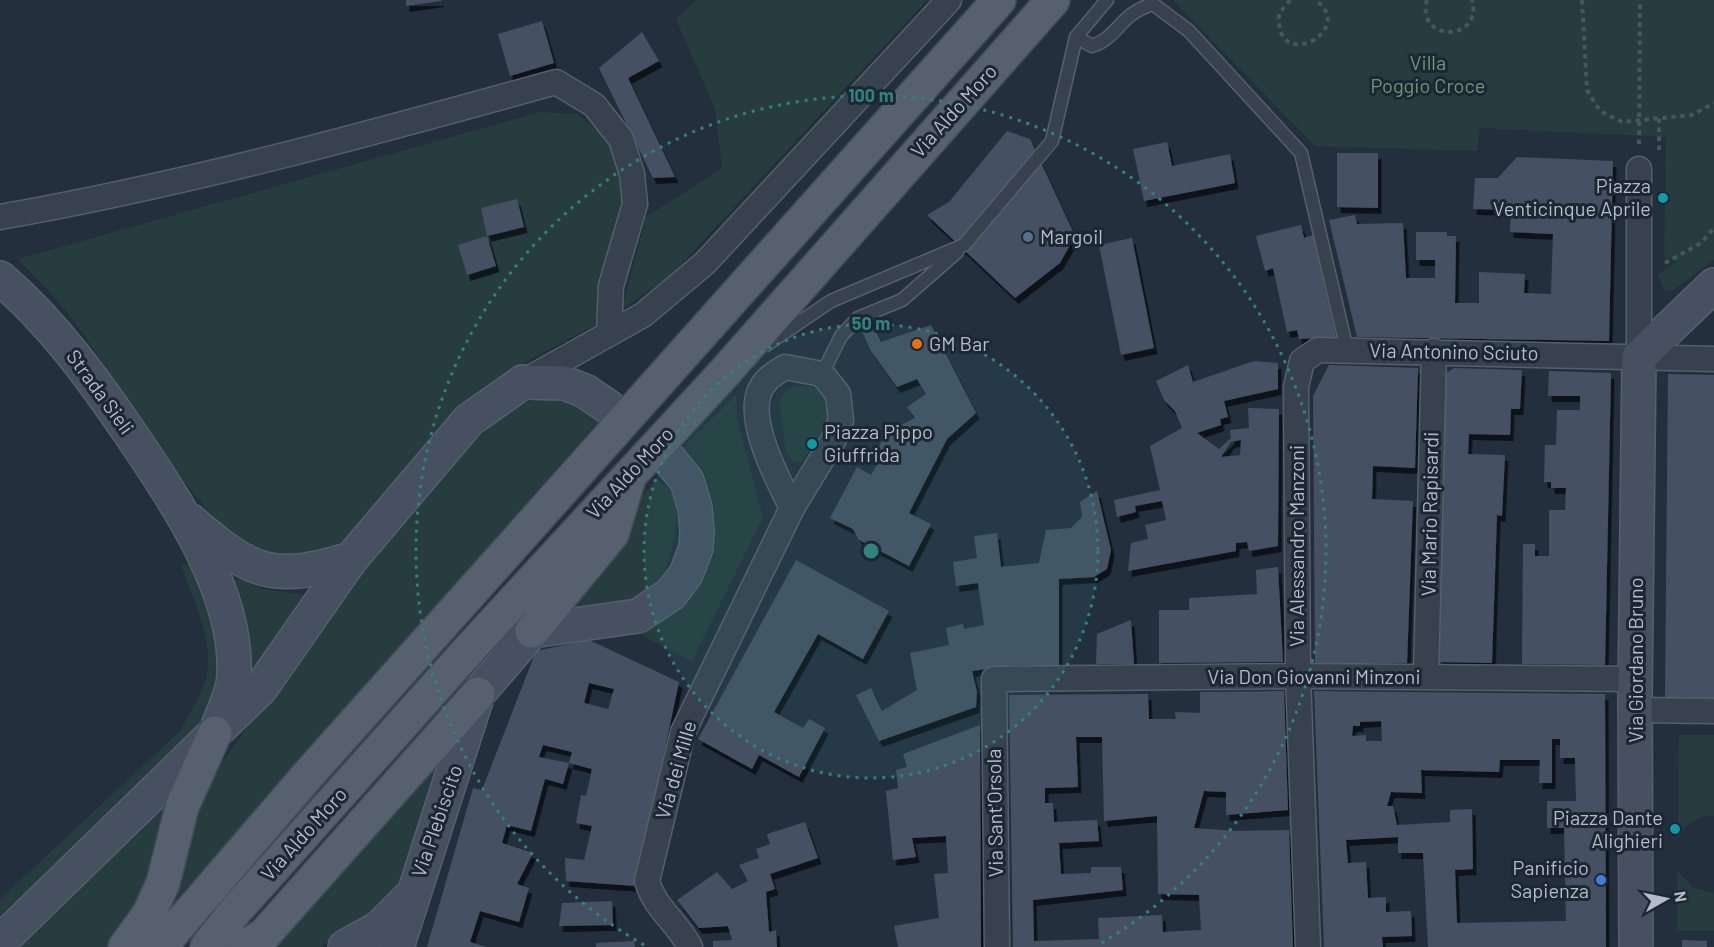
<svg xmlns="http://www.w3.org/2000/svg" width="1714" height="947" viewBox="0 0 1714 947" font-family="Barlow,sans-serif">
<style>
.green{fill:#263c3f}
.building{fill:#455162;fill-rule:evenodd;filter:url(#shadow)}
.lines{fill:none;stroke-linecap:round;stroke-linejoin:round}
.secondary-tunnel{stroke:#3a4453;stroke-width:33;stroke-dasharray:33 16;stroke-linecap:butt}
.lane-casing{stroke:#565f6c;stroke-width:15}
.street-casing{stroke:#565f6c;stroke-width:27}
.secondary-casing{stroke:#565f6c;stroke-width:36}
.primary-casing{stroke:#414a57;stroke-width:36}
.path{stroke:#44595c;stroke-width:4;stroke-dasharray:4.5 4.5;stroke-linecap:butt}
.lane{stroke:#38414e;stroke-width:12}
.street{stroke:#38414e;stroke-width:24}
.secondary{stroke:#465061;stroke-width:33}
.primary{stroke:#56606e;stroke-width:33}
.ring{fill:none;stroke:#308480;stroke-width:3;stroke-dasharray:3 6}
.culture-dot{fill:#0f9aa8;stroke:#1d2633;stroke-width:2}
.service-dot{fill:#5c6f8a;stroke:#1d2633;stroke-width:2}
.food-dot{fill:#e8710a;stroke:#1d2633;stroke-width:2}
.shop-dot{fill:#3f7fe0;stroke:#1d2633;stroke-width:2}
.labels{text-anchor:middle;stroke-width:6;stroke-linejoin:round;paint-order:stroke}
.park-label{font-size:20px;fill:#6b9a76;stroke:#1d2633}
.street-label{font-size:20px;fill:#b4bcc9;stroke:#1d2633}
.poi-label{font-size:20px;fill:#b4bcc9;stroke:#1d2633;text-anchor:end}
.centre{fill:#308480;stroke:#1d2633;stroke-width:3}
.ring-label{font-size:18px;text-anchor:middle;font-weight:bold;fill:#308480;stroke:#1d2633;stroke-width:6;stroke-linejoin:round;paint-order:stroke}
</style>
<defs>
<filter id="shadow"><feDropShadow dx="3.5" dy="6" stdDeviation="0" flood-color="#0009"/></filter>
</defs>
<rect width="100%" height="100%" fill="#242f3e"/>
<path class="green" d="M697,0H927L669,277L622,309L646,217L722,168L715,109L676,19Z
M1173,0H1714V260L1672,291L1664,290L1658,275L1677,262L1664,256L1666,137L1480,128L1477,151L1315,146Z
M540,112L577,114L607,138L620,170L622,203L603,270L595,325L514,368L351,535C329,553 299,563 270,556C205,539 118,380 76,324C59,301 38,280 18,259Z
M802,386C821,386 835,401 828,421C823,435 810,450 801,462L792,461L786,451L779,402L788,388Z
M736,395L738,423L763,517L692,662L642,635L668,617L689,595L677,453Z
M543,398L571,399L601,418L160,918L198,796L336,602L425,486L512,407Z
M657,479C663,483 669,488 673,495C685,518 666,594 639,603C615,611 581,612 556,616L625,516Z
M192,564C218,636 234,661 195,734L0,926V899L180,731C189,714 202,696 206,677C215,641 192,598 181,565Z
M241,579L263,589L308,595L253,675L249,671L232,581Z
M1679,735H1714V816C1698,816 1684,823 1678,839Z
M439,751L444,759L410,873L385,905L320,947H275L293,918Z
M163,798L169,802L154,874L133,916L108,947H9Z
M1677,870L1692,887L1714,893V931H1677Z"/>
<path class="building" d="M406,0H441V1L406,6Z
M542,21L554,63L510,76L498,34Z
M642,32L659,61L628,78L675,177L653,178L599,68Z
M1007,131L1030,139L1075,236L1060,263L1015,298L927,215L949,202Z
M1167,142L1172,166L1230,154L1235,183L1144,201L1133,149Z
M1337,153H1378V208L1337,207Z
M1517,157L1613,161L1609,341L1357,337L1329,220L1355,215L1357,224L1403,223L1406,278H1435V260H1416V232H1447V236H1456L1455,303H1479V272L1525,274L1524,293L1551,294L1553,234L1510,232L1511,210L1473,209L1475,178H1498Z
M517,199L524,227L487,236L496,266L467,275L458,245L487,236L481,208Z
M1301,225L1304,238L1313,235L1336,337L1299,339L1297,330L1287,332L1273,268L1265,271L1256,236Z
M1132,238L1154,348L1121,355L1099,245Z
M871,321L881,342L931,325L976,413L947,439L909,513L931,524L909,566L859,540L853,529L830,518L857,467L871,475L879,461L871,458L889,431L915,418L907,407L926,394L917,379L897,387L871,351L860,327Z
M1254,361L1278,363V389L1224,401L1228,417L1220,419L1221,425L1197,433L1219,449L1231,438L1230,430L1249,428L1248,408L1279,409L1278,546L1249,551L1247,542L1236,543V551L1128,571L1131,543L1148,539L1145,525L1166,520L1162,501L1135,506L1136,512L1117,517L1114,500L1160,490L1150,446L1182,428L1175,411L1164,400L1156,381L1188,365L1193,382ZM1241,440L1240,455L1221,457L1231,442Z
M1329,365L1418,368L1415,468L1373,466L1372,499L1413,501L1407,663L1315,664L1313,396Z
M1454,368L1522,370L1520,409H1511L1510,435L1469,434L1468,454L1505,455L1502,516L1497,515L1492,663L1439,662L1445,374Z
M1549,371L1611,373L1605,665L1522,664L1523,544H1535V556H1549V510H1565L1566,488H1551V482H1544L1545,445H1556L1557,410H1580V396H1548Z
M1668,374L1714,375V699L1665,697Z
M1097,491L1111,550L1107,569L1094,577L1059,579V665H1015L972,671L977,692L976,707L879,741L856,695L871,688L882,711L917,690L910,653L949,645L946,628L963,624L964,629L984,625L978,583L956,586L953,562L977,558L974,536L997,533L1001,567L1039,563L1046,530L1071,528L1082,517L1080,502Z
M796,560L889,611L863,659L818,634L774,712L803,728L809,719L825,728L799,777L759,755L752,769L698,739Z
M1278,567L1283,662L1159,663V610H1189V598L1257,594L1256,570Z
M1131,620L1134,664H1096L1097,634Z
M589,640L679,682L636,886L566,881L565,858L584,860L592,826L576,823L581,795L586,796L592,769L569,763L572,752L543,745L539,757L569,763L563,784L545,779L531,831L507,825L502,843L533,853L517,884L529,888L519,922L480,911L470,942L486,947H427L473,788L482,790L536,651ZM589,683L614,689L608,709L584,703Z
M1284,691L1288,810L1226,815V792L1204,791L1194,828L1236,831L1289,830L1293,947H1013L1009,695L1148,694L1149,719H1176L1175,712L1200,713V692ZM1076,737H1102L1104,821L1157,816L1158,894L1199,895L1201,930L1163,932L1162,915L1098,918L1099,939L1034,941L1033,900L1123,890L1121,867H1091V873L1061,874L1059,843L1099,841L1097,820L1054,822L1053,803H1045V788L1078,787Z
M1314,691L1605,694L1606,947H1428L1423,853H1398V837L1346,840L1348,863L1366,862L1368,898L1386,897V912L1411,911L1412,936L1382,937L1383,947H1324ZM1381,721L1382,741H1366V735L1352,736L1353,726H1360V722ZM1552,739H1560V758H1575L1576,801H1547V828H1564L1566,921L1457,923L1455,870L1473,869L1472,809L1450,810V822L1397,825L1393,806H1387L1391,792L1422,793L1421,770L1499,772L1500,760H1540L1539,783H1552Z
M980,725L981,947H898L894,926L939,918L934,874L948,873L946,836L912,838L916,857L893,860L886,791L898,788L896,770L907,767L903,754Z
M805,822L818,858L770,874L775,889L766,892L769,932L776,930L777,947H713V941L732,940L728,926L699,928L677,900L717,872L732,889L748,881L739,865L759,858L756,849L770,844L767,834Z
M612,901L613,925L559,926L562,903Z
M1682,940L1707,941V947H1682Z
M634,941L635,947H596V943Z"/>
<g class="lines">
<path class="secondary-tunnel" d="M610,408L669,459"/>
<defs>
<path id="lane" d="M1076,37L1092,46C1119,37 1119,14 1153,4L1189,31L1301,153L1347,350
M766,345L831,301L964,245L1052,141L1076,37L1107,0
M822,374L841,336L858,318L902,300L957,252"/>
<path id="street" d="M1639,169V357
M0,217C188,184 372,133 556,82L594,105L621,139L632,174L635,204L611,286L609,333
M523,382L643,315L705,263L949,0
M1426,676L1434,351
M1635,710L1714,711
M690,947C677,922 654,907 647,881L683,732L792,508L834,439L841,420L838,394L822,374L785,367C774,374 763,380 759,393C748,424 778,480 792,508
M997,947L994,679L1298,676L1635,679
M1308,947L1298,676L1296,387L1302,361L1318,350L1714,359"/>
<path id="secondary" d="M0,278C55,325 96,383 136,442C179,506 238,594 234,674C234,691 224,710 218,726
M191,521C251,574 274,583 351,559
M0,942L261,688L351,559L469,420L523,382L564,383L585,391L610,408
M345,947L379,928L409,898
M397,947L478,694L532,631L638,616L671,594L686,574L696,548L697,531L695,508L687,481L669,459
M1636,947L1635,697L1639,357L1714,285"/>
<path id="primary" d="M532,631L612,534L629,478
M125,947L149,914L163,883L182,807L215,733
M160,947L308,775L999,0
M207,947L236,910L465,654L725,372L1053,0
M245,947L264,935L478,694"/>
</defs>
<use href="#lane" class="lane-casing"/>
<use href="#street" class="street-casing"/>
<use href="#secondary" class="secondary-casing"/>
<use href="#primary" class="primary-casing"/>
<path class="path" d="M1290,0L1279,14C1274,76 1359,29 1315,0
M1427,0C1415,42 1483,43 1472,0
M1582,0L1587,90L1600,111L1622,122L1692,115L1714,103
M1639,144L1640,0
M1659,150V118
M1665,263L1701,243L1714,228"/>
<use href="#lane" class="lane"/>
<use href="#street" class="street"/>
<use href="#secondary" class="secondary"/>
<use href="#primary" class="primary"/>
</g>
<circle cx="871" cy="551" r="227" fill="#308480" fill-opacity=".12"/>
<g class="ring">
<circle cx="871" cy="551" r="227"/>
<path d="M644 945A455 455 0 1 1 1098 945"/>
</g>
<g class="culture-dot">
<circle cx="1663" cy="198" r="6"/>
<circle cx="812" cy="444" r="6"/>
<circle cx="1675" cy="829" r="6"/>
</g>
<circle class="service-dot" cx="1028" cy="237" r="6"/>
<circle class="food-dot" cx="917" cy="344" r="6"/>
<circle class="shop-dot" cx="1601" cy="880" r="6"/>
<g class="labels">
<g class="park-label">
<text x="1428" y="70">Villa<tspan x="1428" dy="23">Poggio Croce</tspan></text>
</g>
<g class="street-label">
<text transform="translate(954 111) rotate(-48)" y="7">Via Aldo Moro</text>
<text transform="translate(1454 352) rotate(1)" y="7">Via Antonino Sciuto</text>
<text transform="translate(100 392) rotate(54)" y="7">Strada Sieli</text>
<text transform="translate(630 473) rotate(-47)" y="7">Via Aldo Moro</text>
<text transform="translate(1430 514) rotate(-89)" y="7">Via Mario Rapisardi</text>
<text transform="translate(1297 546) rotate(-90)" y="7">Via Alessandro Manzoni</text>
<text transform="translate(1636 660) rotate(-90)" y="7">Via Giordano Bruno</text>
<text x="1314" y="684">Via Don Giovanni Minzoni</text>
<text transform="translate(676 770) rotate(-74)" y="7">Via dei Mille</text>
<text transform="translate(995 813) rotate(-91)" y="7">Via Sant'Orsola</text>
<text transform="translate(437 821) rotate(-71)" y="7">Via Plebiscito</text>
<text transform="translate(304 834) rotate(-48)" y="7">Via Aldo Moro</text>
</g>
<g class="poi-label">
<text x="1651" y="193">Piazza<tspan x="1651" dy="23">Venticinque Aprile</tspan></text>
<text x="1040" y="244" text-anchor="start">Margoil</text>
<text x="929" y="351" text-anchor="start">GM Bar</text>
<text x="824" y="439" text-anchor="start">Piazza Pippo<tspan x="824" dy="23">Giuffrida</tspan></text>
<text x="1663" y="825">Piazza Dante<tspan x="1663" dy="23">Alighieri</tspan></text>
<text x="1589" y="875">Panificio<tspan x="1589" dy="23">Sapienza</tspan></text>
</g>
</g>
<circle cx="871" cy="551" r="9" class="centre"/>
<g class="ring-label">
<text x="871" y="102">100 m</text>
<text x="871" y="330">50 m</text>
</g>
<g transform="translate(1666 899) rotate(81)" stroke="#1d2633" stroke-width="4.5" paint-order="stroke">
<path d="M0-4.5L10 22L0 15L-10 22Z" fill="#b4bcc9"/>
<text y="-9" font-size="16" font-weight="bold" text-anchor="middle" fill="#b4bcc9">N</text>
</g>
</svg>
